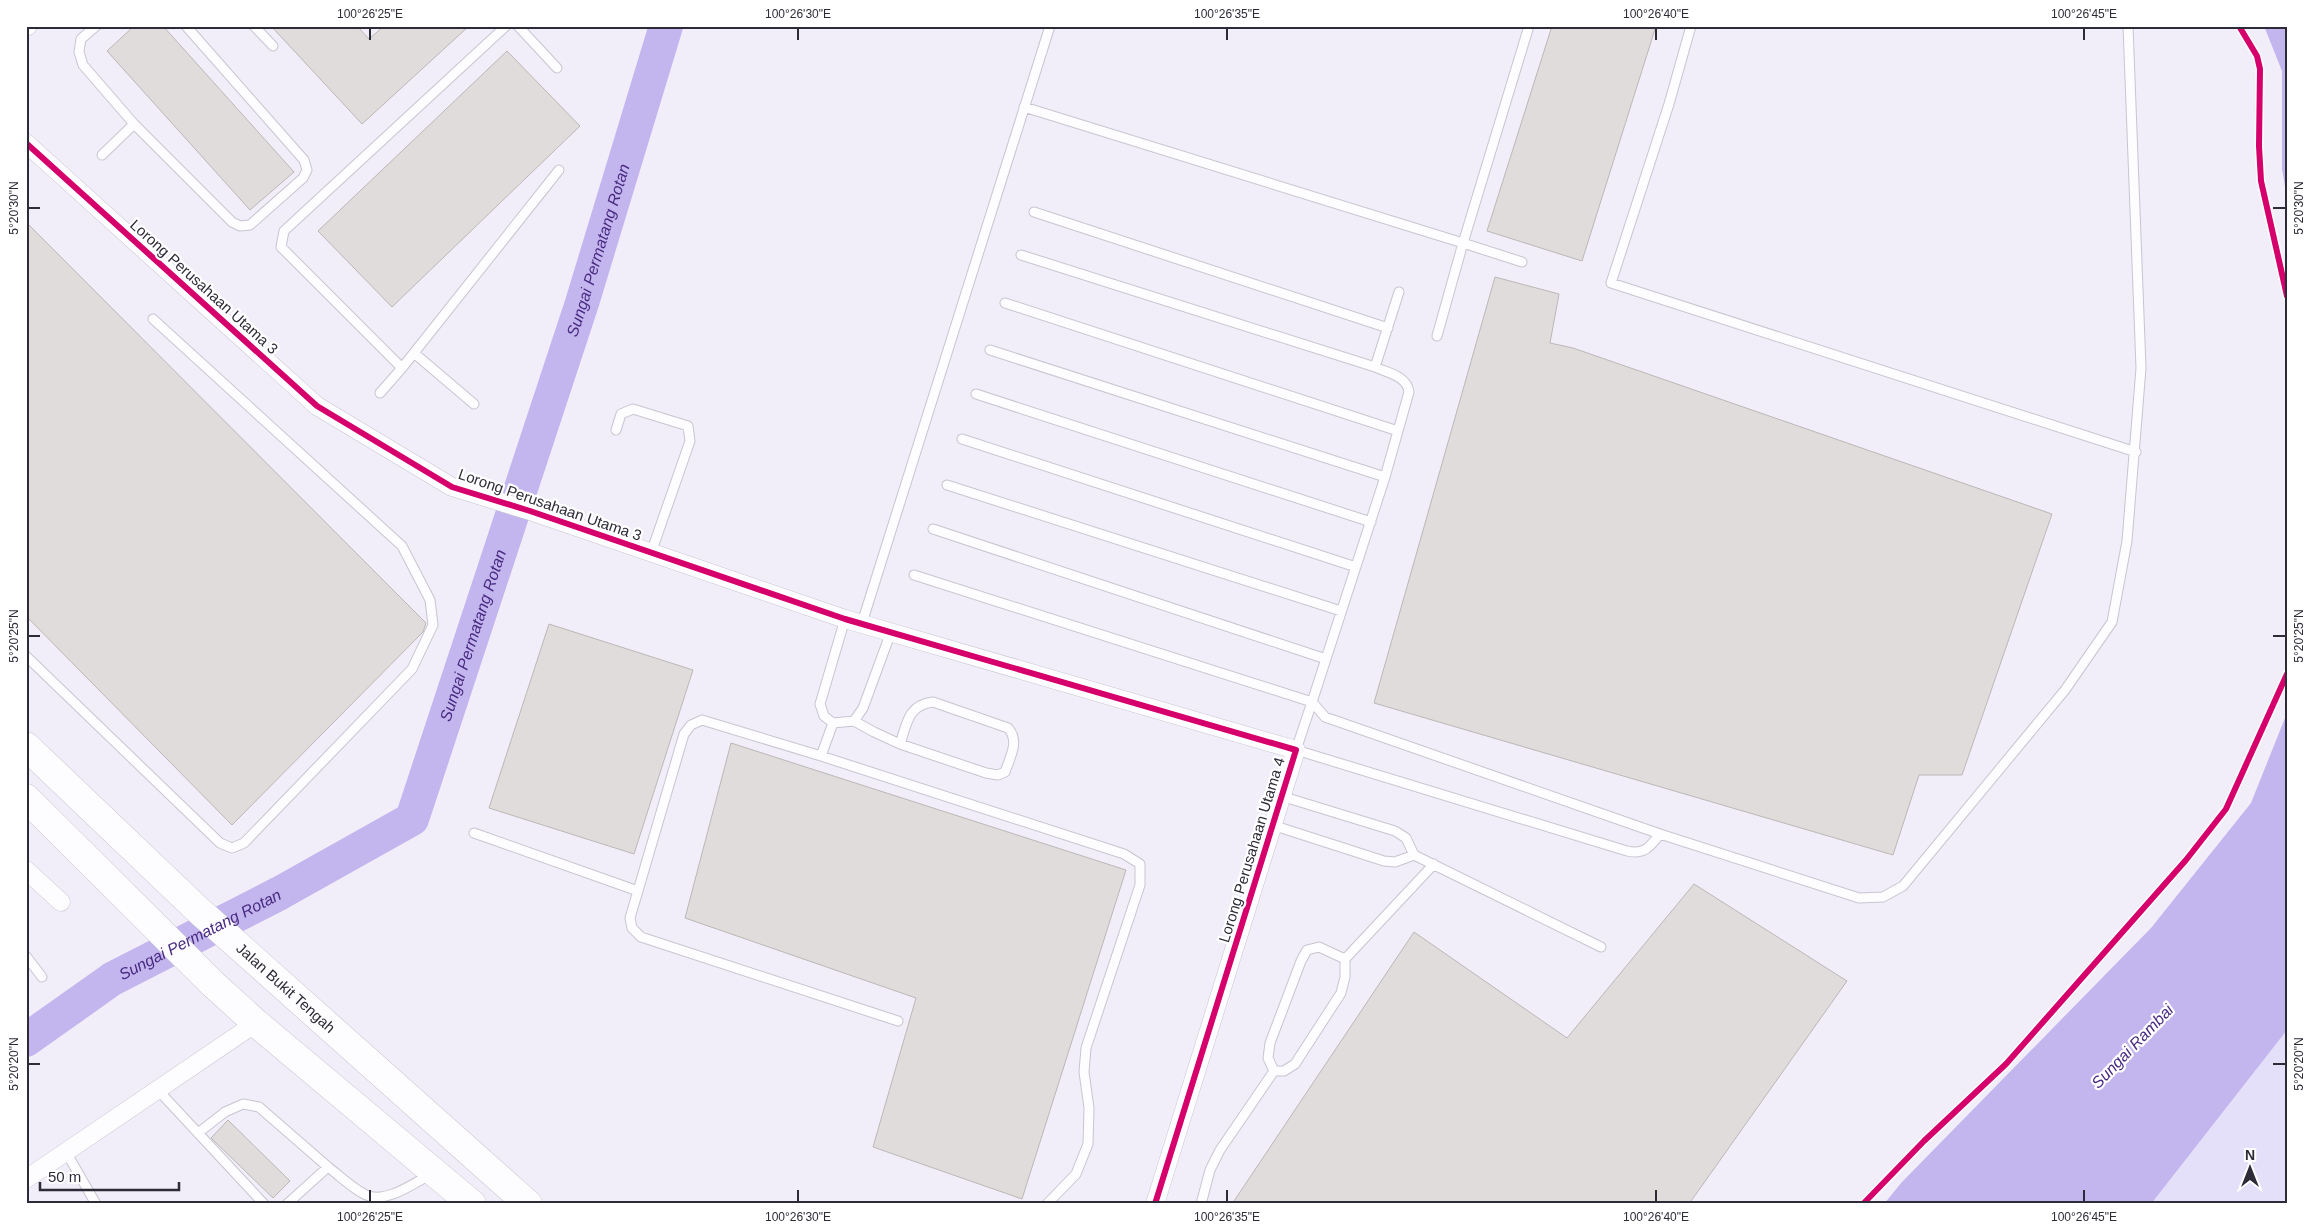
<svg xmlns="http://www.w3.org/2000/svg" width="2313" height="1230" viewBox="0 0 2313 1230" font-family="Helvetica,sans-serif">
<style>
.green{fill:#e5e0f9}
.water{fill:#c3b5ed}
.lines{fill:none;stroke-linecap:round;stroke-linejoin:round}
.river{stroke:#c3b5ed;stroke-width:34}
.building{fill:#e0dcdb;stroke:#bbb7b6}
.lane-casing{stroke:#c8c5d0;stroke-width:11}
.street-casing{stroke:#c8c5d0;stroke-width:19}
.highway-casing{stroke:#c8c5d0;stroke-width:29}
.lane{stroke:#fdfcfe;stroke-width:9}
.street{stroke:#fdfcfe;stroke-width:18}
.highway{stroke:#fdfcfe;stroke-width:28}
.cycleway-casing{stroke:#fff;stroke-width:9}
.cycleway{stroke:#d6006c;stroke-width:6}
.ticks{fill:none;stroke:#2e2b38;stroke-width:2}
.labels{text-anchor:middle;stroke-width:4.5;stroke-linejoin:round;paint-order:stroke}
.street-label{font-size:15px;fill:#2e2b38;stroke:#fff}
.water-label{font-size:16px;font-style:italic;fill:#492a82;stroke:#fff}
.neatline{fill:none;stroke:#2e2b38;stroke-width:2}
.ticks-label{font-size:12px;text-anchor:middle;fill:#2e2b38}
</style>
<rect width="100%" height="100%" fill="#f1eefa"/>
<path class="green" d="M2287,1030V1204H2151Z"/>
<path class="water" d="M2264,26H2287V198L2282,169V71Z
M2287,713V1030L2151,1204H1884L1902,1182L2151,928L2251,803Z"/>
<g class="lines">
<path class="river" id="s1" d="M26,1040L112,979L280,893L412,819L582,303L666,26"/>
</g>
<path class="building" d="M134,26H163L294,172L250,210L107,51Z
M271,26H357L369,39L384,26H469L362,124Z
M1552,26H1656L1582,261L1487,231Z
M507,51L580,126L392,307L318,231Z
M26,222L426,623L423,632L232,825L26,616Z
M1495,277L1559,294L1550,343L1573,348L2052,514L1962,775H1919L1893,855L1374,703Z
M549,624L693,670L634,854L489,808Z
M731,743L1126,870L1022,1199L873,1147L916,998L685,918Z
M1694,884L1847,981L1689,1204H1232L1414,932L1567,1038Z
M228,1120L290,1181L273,1198L211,1138Z"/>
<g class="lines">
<defs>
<path id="lane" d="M96,26L81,39L79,52L83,65L134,124L232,222L240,226L250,225L303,178L307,170L304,160L186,26
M254,26L273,46
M518,26L557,68
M1691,26L1669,104L1611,283L2136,452
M1024,107L1463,243L1529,26
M102,155L134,124
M1034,212L1388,328
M1021,255L1375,367C1388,373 1407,376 1409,392L1385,477L1312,702L1325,717L1660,834L1859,898L1883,897L1903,886L2065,690L2112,622L2127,541L2141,368L2128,26
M1005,303L1398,431
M1437,336L1463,243L1522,262
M990,350L1385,477
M414,353L474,404
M1375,367L1399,292
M402,368L559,170
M380,393L402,368L281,247L284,231L506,26
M976,394L1371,522
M616,430L621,414L633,409L688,426L690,441L651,553
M962,439L1356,567
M947,485L1341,611
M933,529L1326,659
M914,575L1312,702L1296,750L1627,851C1644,855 1650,847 1660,834
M845,619L820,704L824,716L833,723L854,721L874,732L900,744L986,773L998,775L1005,772C1010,757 1020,741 1008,728L933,702C908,705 907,723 900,744
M862,623L1050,26
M26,656L220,843L232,848L244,843L412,669L433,625L430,600L402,546L153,319
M854,721L863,708L891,632
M833,723L821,756L702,720L691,725L684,734L630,918L632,928L641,937L898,1021
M821,756L1124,854L1140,864V885L1086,1048L1084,1072L1089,1108L1088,1144L1076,1174L1047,1204
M1281,796L1395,831L1406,838L1414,855L1601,947
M1272,825L1384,861L1395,862L1414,855
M474,833L638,891
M26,956L42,977
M1274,1071H1284L1295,1064L1341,993L1345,977V959L1434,864
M1274,1071L1268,1058L1270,1043L1301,961L1307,950L1319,947L1345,959
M157,1089L264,1204
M198,1133L225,1112L243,1104L259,1107L328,1167
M66,1152L96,1204
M287,1204L328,1167C340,1176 353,1189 366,1195C386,1204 414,1183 431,1174
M1201,1204L1210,1170L1220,1150L1274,1071"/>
<path id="street" d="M26,27L28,26
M26,143L317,406L452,487L530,511L845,619L1296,750L1155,1204
M26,870L61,902
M26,1179L256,1023"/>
<g id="highway">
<path id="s2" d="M26,746L197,909L528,1204"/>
<path d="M26,798L213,984L256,1023L472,1204"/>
</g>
</defs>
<use href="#lane" class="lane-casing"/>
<use href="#street" class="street-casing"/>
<use href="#highway" class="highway-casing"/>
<use href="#lane" class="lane"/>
<use href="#street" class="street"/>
<use href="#highway" class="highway"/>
<defs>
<path id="cycleway" d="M2239,26L2257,56L2260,69L2259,146L2261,181L2287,296
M26,143L317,406L452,487L530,511L845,619L1296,750L1155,1204
M1863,1204L1924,1141L2006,1064L2186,860L2226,809L2287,674"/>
</defs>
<use href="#cycleway" class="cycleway-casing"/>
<use href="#cycleway" class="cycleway"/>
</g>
<path class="ticks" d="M370,28V40M798,28V40M1227,28V40M1656,28V40M2084,28V40M28,208H40M2273,208H2286M28,636H40M2273,636H2286M28,1064H40M2273,1064H2286M370,1190V1202M798,1190V1202M1227,1190V1202M1656,1190V1202M2084,1190V1202"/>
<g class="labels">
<g class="street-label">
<text transform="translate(204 287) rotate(42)" y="5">Lorong Perusahaan Utama 3</text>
<text transform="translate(550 505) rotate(19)" y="5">Lorong Perusahaan Utama 3</text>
<text transform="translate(1252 850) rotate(-73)" y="5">Lorong Perusahaan Utama 4</text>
<text dy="5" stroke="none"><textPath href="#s2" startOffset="355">Jalan Bukit Tengah</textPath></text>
</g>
<g class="water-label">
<text dy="6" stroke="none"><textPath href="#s1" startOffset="1044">Sungai Permatang Rotan</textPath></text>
<text dy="6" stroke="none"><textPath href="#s1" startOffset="639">Sungai Permatang Rotan</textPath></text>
<text dy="6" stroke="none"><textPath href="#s1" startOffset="204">Sungai Permatang Rotan</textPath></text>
<text transform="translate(2132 1046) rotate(-46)" y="6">Sungai Rambai</text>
</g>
</g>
<rect width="2313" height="1230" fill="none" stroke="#ffffff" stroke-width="55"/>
<g transform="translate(2250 1168)" stroke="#ffffff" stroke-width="4" paint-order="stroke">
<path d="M0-4L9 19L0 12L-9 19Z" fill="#2e2b38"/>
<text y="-8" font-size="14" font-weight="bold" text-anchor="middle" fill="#2e2b38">N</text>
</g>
<path d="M40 1182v8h139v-8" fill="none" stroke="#2e2b38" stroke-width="2.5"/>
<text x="48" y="1182" font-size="15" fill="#2e2b38" stroke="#ffffff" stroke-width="4" paint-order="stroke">50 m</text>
<rect x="28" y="28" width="2258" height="1174" class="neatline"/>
<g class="ticks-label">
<text x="370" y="18">100°26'25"E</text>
<text x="798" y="18">100°26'30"E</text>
<text x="1227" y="18">100°26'35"E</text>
<text x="1656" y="18">100°26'40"E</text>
<text x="2084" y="18">100°26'45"E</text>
<text transform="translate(14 208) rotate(-90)" y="4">5°20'30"N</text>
<text transform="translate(2299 208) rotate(-90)" y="4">5°20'30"N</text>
<text transform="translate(14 636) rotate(-90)" y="4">5°20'25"N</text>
<text transform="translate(2299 636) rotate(-90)" y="4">5°20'25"N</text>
<text transform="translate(14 1064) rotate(-90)" y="4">5°20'20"N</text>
<text transform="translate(2299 1064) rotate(-90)" y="4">5°20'20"N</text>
<text x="370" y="1221">100°26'25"E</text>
<text x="798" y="1221">100°26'30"E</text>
<text x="1227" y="1221">100°26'35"E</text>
<text x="1656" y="1221">100°26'40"E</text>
<text x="2084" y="1221">100°26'45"E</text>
</g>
</svg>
